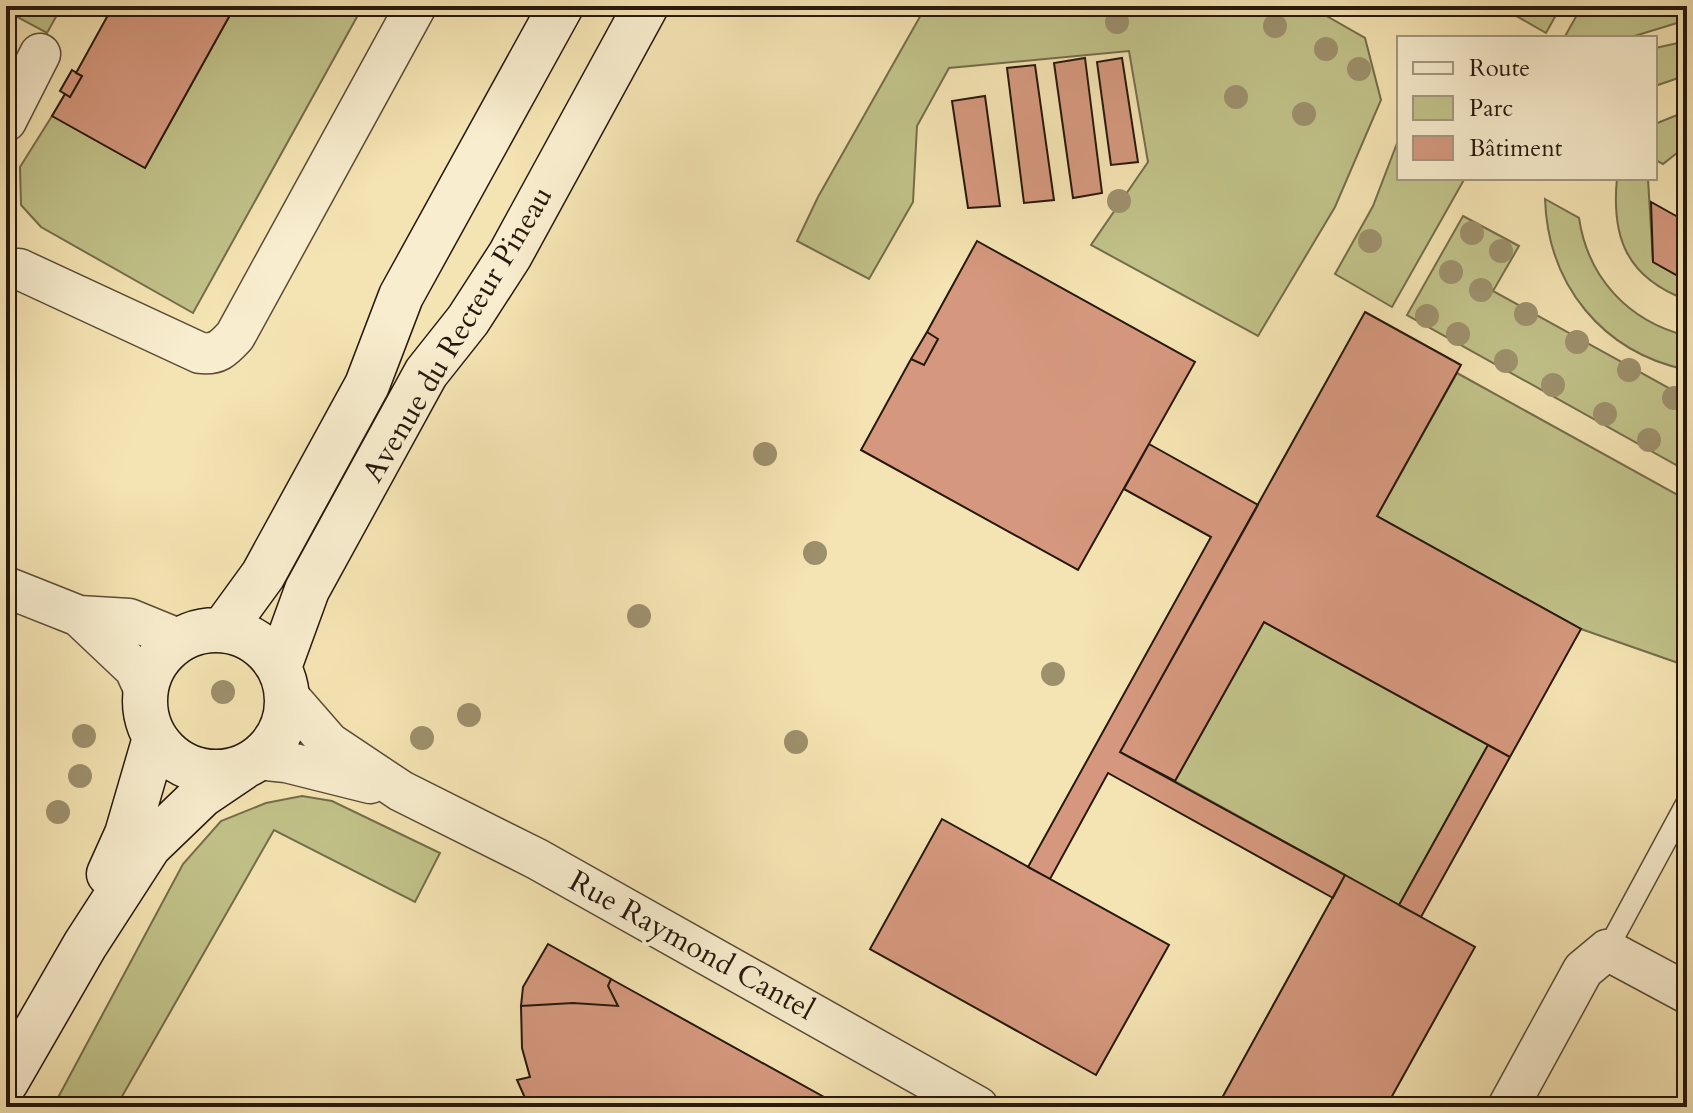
<svg xmlns="http://www.w3.org/2000/svg" width="1693" height="1113" viewBox="0 0 1693 1113" font-family="Cardo,serif">
<style>
.green{fill:#c1c289;stroke:#746d4b;stroke-width:2}
.building{fill:#d5987e;stroke:#27180d;stroke-width:2}
.lines{fill:none;stroke-linecap:round;stroke-linejoin:round}
.lane-casing{stroke:#5a4b36;stroke-width:23}
.street-casing{stroke:#5a4b36;stroke-width:43}
.secondary-casing{stroke:#27180d;stroke-width:47}
.lane{stroke:#f8edce;stroke-width:20}
.street{stroke:#f8edce;stroke-width:40}
.secondary{stroke:#f8edce;stroke-width:44}
.tree{fill:#9d906c}
.labels{text-anchor:middle;stroke-width:8;stroke-linejoin:round;paint-order:stroke}
.street-label{font-size:30px;fill:#27180d;stroke:#f8edce}
</style>
<rect width="100%" height="100%" fill="#f5e4b3"/>
<filter id="stains"><feTurbulence type="fractalNoise" baseFrequency=".0025" numOctaves="4"/><feColorMatrix values="0 0 0 0 .2 0 0 0 0 .09 0 0 0 0 .02 0 0 0 .5 -.17"/></filter>
<radialGradient id="worn" r=".72"><stop offset=".6" stop-color="#630" stop-opacity="0"/><stop offset="1" stop-color="#630" stop-opacity=".3"/></radialGradient>
<path class="green" d="M6,6H62L47,33L6,11Z
M235,6H363L193,313L41,227L21,205L20,167L52,116L145,168Z
M926,6H1309L1365,38L1381,100L1335,207L1258,336L1091,245L1148,162L1129,51L949,68L917,126L913,202L869,279L797,241L818,197Z
M1499,6H1561L1546,33Z
M1582,6H1687V20L1628,38H1564Z
M1687,41V75L1655,86V48Z
M1687,111V145L1663,164L1655,160V124Z
M1399,138V178H1465L1392,307L1335,274L1373,206Z
M1617,178L1648,179L1653,262L1687,281V300C1627,278 1611,238 1617,178Z
M1545,199L1579,218C1588,278 1628,321 1687,336V370C1602,352 1548,285 1545,199Z
M1463,216L1519,246L1493,291L1687,398V471L1407,315Z
M1457,373L1687,500L1684,665L1581,629L1377,516Z
M1264,622L1488,745L1399,905L1175,781Z
M302,796L332,801L440,853L415,902L274,830L116,1107H53L183,864L221,821L266,803Z"/>
<path class="building" d="M113,6H235L145,168L52,116L65,94L70,97L82,76L76,73Z
M1085,58L1102,193L1073,198L1054,63Z
M1122,58L1138,162L1111,165L1097,62Z
M1035,65L1054,200L1024,203L1007,68Z
M72,70L82,76L70,97L60,91Z
M985,96L1000,206L968,208L952,101Z
M1687,201V281L1653,262L1651,202L1678,217Z
M977,241L1195,362L1078,570L861,450L911,359L924,365L938,339L927,332Z
M1365,312L1461,365L1377,516L1581,629L1510,757L1264,622L1175,781L1120,752Z
M927,332L938,339L924,365L911,359Z
M1149,444L1258,505L1120,752L1345,875L1333,898L1108,773L1050,879L1028,867L1211,537L1124,489Z
M1488,745L1510,757L1421,917L1399,905Z
M942,819L1169,945L1096,1075L870,949Z
M1345,875L1475,947L1386,1107H1217Z
M548,944L611,979L608,986L618,1006L573,1003L521,1006L523,987Z
M611,979L842,1107H529L517,1080L530,1077L522,1048L521,1006L573,1003L618,1006L608,986Z"/>
<g class="lines">
<defs>
<path id="lane" d="M1607,950L1687,802"/>
<path id="street" d="M6,121L40,54
M6,269H19L200,353C217,355 223,349 235,336L416,6
M6,587L79,616L129,619L178,639
M79,616L135,669L145,691
M288,696L329,743L401,791L537,859L978,1107
M257,759L286,762L370,783
M1508,1107L1583,970L1607,950L1687,993"/>
<path id="secondary" d="M145 701a71 71 0 1 1 142 0a71 71 0 1 1-142 0Z
M223,630L263,575L367,385L401,296L561,6
M279,667L307,590L426,373L468,320L510,255L646,6
M109,874L127,834L155,738
M6,1082L85,945L149,846L202,795L242,768"/>
</defs>
<use href="#lane" class="lane-casing"/>
<use href="#street" class="street-casing"/>
<use href="#secondary" class="secondary-casing"/>
<use href="#lane" class="lane"/>
<use href="#street" class="street"/>
<use href="#secondary" class="secondary"/>
</g>
<g class="tree">
<circle cx="1117" cy="22" r="12"/>
<circle cx="1275" cy="26" r="12"/>
<circle cx="1326" cy="49" r="12"/>
<circle cx="1359" cy="69" r="12"/>
<circle cx="1236" cy="97" r="12"/>
<circle cx="1304" cy="114" r="12"/>
<circle cx="1119" cy="201" r="12"/>
<circle cx="1472" cy="233" r="12"/>
<circle cx="1370" cy="241" r="12"/>
<circle cx="1501" cy="251" r="12"/>
<circle cx="1451" cy="272" r="12"/>
<circle cx="1481" cy="290" r="12"/>
<circle cx="1526" cy="314" r="12"/>
<circle cx="1427" cy="316" r="12"/>
<circle cx="1458" cy="334" r="12"/>
<circle cx="1577" cy="342" r="12"/>
<circle cx="1506" cy="361" r="12"/>
<circle cx="1629" cy="370" r="12"/>
<circle cx="1553" cy="385" r="12"/>
<circle cx="1674" cy="398" r="12"/>
<circle cx="1605" cy="414" r="12"/>
<circle cx="1649" cy="440" r="12"/>
<circle cx="765" cy="454" r="12"/>
<circle cx="815" cy="553" r="12"/>
<circle cx="639" cy="616" r="12"/>
<circle cx="1053" cy="674" r="12"/>
<circle cx="223" cy="692" r="12"/>
<circle cx="469" cy="715" r="12"/>
<circle cx="84" cy="736" r="12"/>
<circle cx="422" cy="738" r="12"/>
<circle cx="796" cy="742" r="12"/>
<circle cx="80" cy="776" r="12"/>
<circle cx="58" cy="812" r="12"/>
</g>
<g class="labels">
<g class="street-label">
<text transform="translate(457 334) rotate(-59)" y="10">Avenue du Recteur Pineau</text>
<text transform="translate(692 945) rotate(29)" y="10">Rue Raymond Cantel</text>
</g>
</g>
<rect width="1693" height="1113" fill="none" stroke="#f5e4b3" stroke-width="32"/>
<rect x="8" y="8" width="1677" height="1097" fill="none" stroke="#27180d" stroke-width="4"/>
<rect x="16" y="16" width="1661" height="1081" fill="none" stroke="#27180d" stroke-width="2"/>
<rect x="1397" y="36" width="260" height="144" fill="#f8edce" stroke="#a49881" stroke-width="2"/>
<rect x="1413" y="62" width="40" height="12" fill="#f8edce" stroke="#a49881" stroke-width="2"/>
<text x="1469" y="76" font-size="24" fill="#27180d">Route</text>
<rect x="1413" y="96" width="40" height="24" fill="#c1c289" stroke="#a49881" stroke-width="2"/>
<text x="1469" y="116" font-size="24" fill="#27180d">Parc</text>
<rect x="1413" y="136" width="40" height="24" fill="#d5987e" stroke="#a49881" stroke-width="2"/>
<text x="1469" y="156" font-size="24" fill="#27180d">Bâtiment</text>
<rect width="100%" height="100%" filter="url(#stains)"/>
<rect width="100%" height="100%" fill="url(#worn)"/>
</svg>
